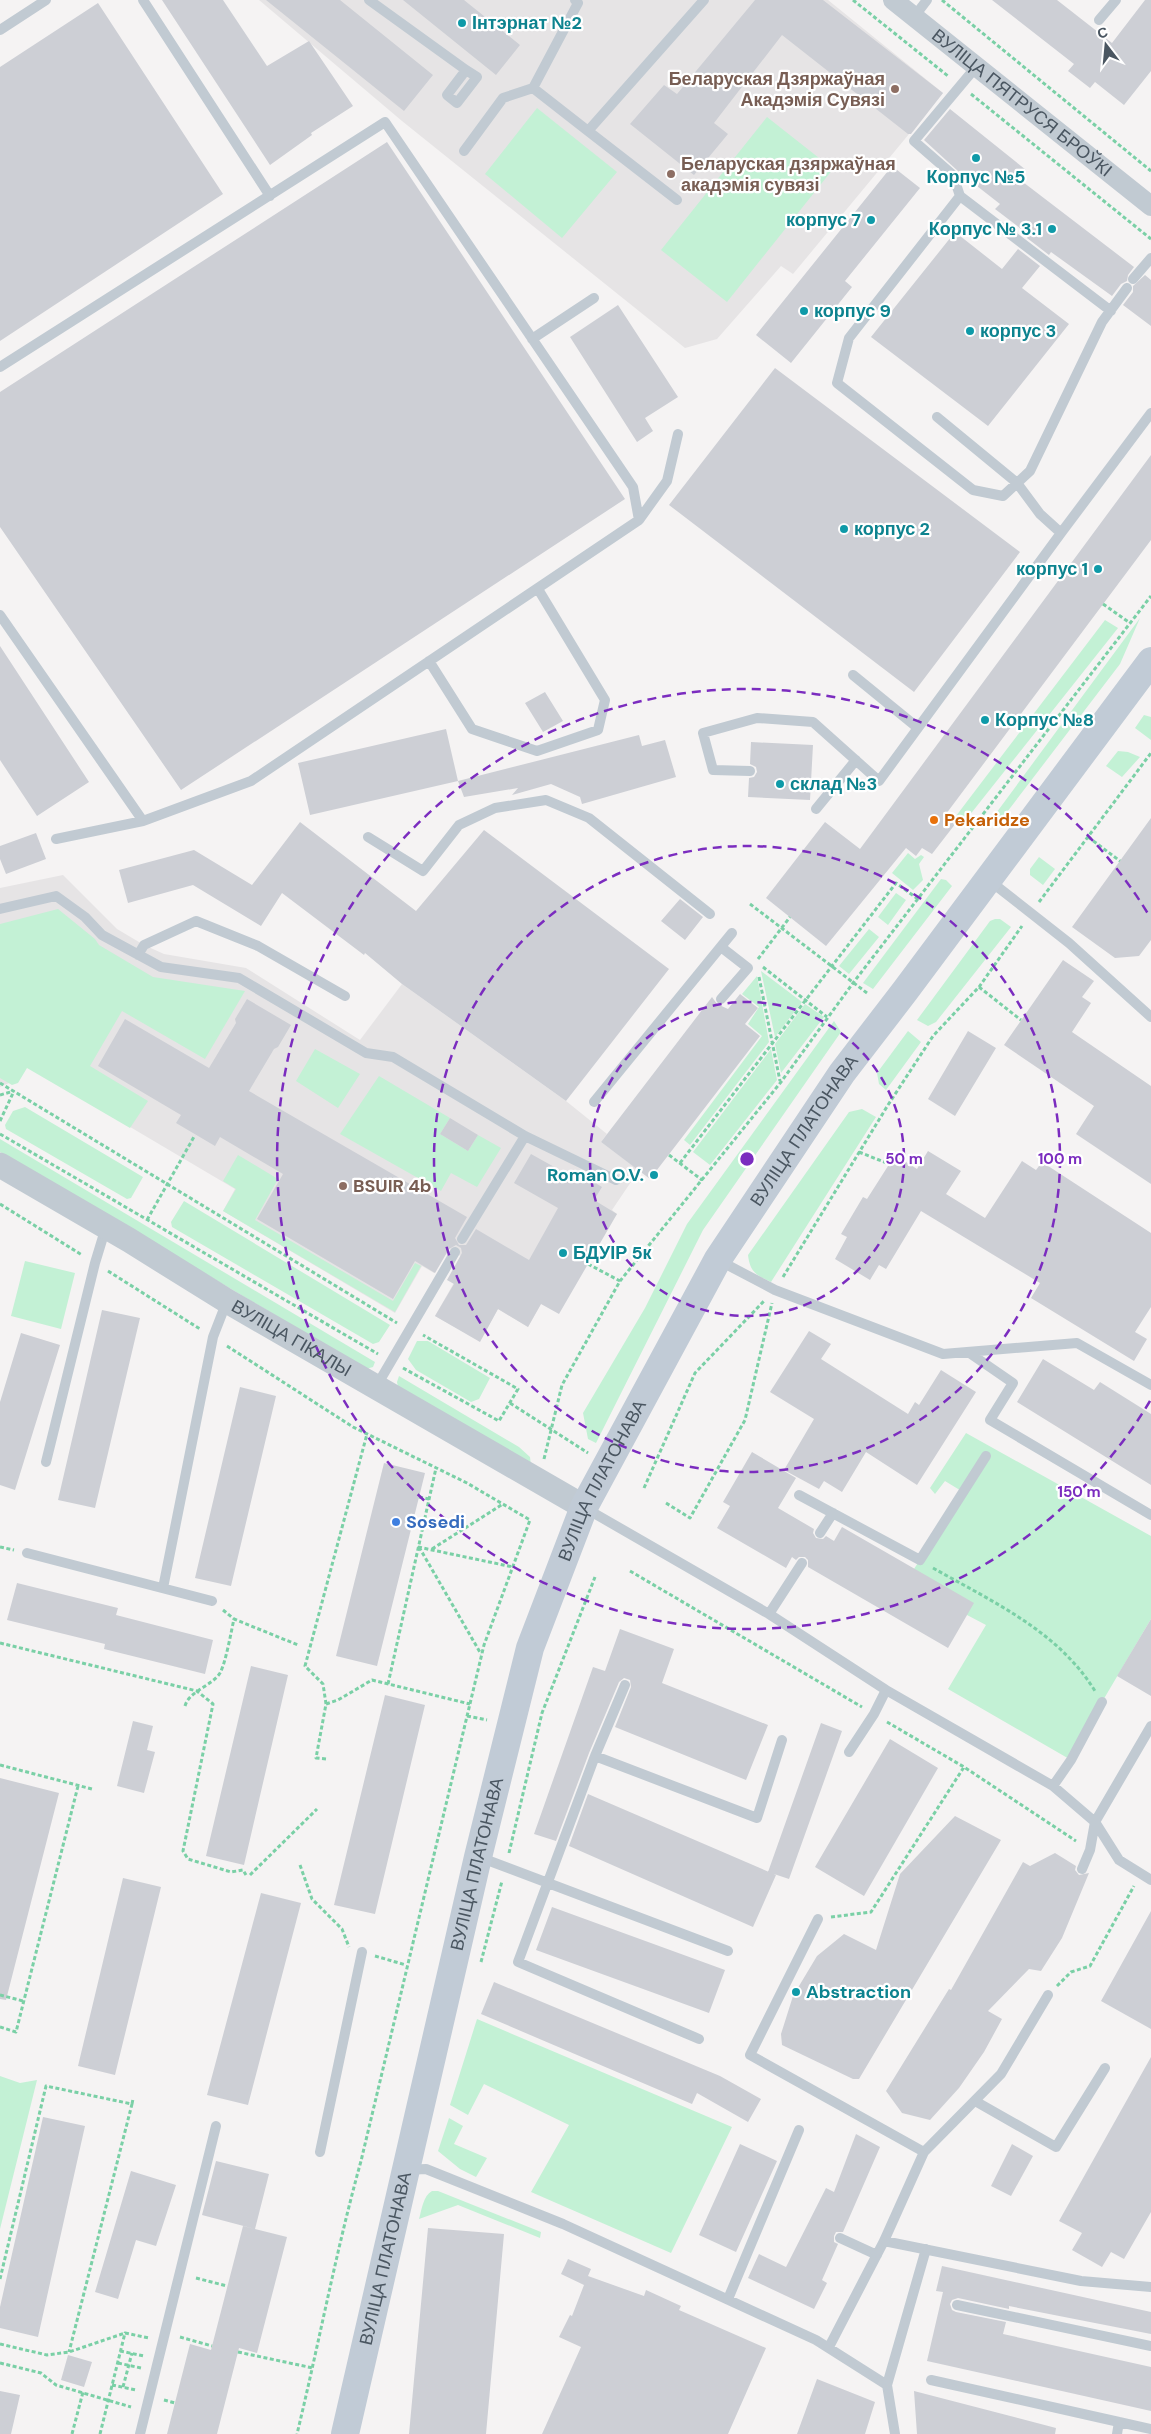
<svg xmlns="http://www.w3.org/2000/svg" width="1151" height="2434" viewBox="0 0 1151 2434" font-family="'DM Sans',sans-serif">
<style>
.education{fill:#e6e4e5}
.green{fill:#c3f1d5}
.building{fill:#cdcfd5}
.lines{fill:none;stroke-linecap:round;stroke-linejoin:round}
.path{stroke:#7ad0a6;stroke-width:3;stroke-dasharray:4 2.5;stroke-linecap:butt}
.service{stroke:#c1cad2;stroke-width:10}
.minor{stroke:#c1cad2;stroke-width:20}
.tertiary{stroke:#c1cad2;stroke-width:25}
.secondary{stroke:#c1cbd6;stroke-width:28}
.ring{fill:none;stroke:#7b2cbf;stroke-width:2.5;stroke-dasharray:9 6}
.culture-dot{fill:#0f9aa8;stroke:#fff;stroke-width:2}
.education-dot{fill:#8d6e63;stroke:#fff;stroke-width:2}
.food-dot{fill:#e8710a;stroke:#fff;stroke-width:2}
.shop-dot{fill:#3f7fe0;stroke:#fff;stroke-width:2}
.labels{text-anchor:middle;stroke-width:4.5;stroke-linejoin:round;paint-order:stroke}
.culture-label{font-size:18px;font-weight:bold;fill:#0d838f;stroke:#fff;text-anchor:start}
.education-label{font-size:18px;font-weight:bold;fill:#785e54;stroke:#fff;text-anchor:start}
.street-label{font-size:18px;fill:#4a5661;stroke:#fff}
.food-label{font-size:18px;font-weight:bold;fill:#c56008;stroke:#fff;text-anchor:start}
.shop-label{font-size:18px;font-weight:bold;fill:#366cbe;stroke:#fff;text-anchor:start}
.centre{fill:#7b2cbf;stroke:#fff;stroke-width:2.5}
.ring-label{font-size:15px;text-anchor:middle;font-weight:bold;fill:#7b2cbf;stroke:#fff;stroke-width:4.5;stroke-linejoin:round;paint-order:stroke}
</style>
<rect width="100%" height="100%" fill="#f5f3f3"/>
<path class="education" d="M259,0H828L943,93L793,274L781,266L717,339L685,348L402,121Z
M63,875L117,929L144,945L164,954L246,968L360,1040L402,984L566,1101L607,1134L601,1142L639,1170L612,1210L617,1214L541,1304L528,1327L498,1309L480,1341L435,1316L467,1260L449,1249L434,1273L422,1266L395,1313L223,1211L235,1189L27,1066L18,1079L0,1087V888Z"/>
<path class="green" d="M537,108L617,172L562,238L485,174Z
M767,117L833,169L727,302L661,250Z
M1140,618L1120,664L1001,820H991Z
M1105,620L1118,628L965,821L956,816Z
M1144,715L1151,717V740L1135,728Z
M1118,751L1128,752L1140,757L1122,777L1106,766Z
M908,853L915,859L921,855L924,857L919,864L923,880L913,890L892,873Z
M1039,857L1055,869L1043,885L1030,875V869Z
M941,879L946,880L952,886L873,989L863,983Z
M896,893L906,900L888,925L878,917Z
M58,909L95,939L99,945L153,977L245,991L205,1059L122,1011L90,1066L148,1101L130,1128L27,1068L18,1083L12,1085L0,1078V924Z
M995,919H1000L1011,927L936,1022L928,1026L917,1020L990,921Z
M869,929L879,937L849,974L839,966Z
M761,971L802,1002L775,1037Z
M757,976L769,1042L690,1145L684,1140L762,1036L748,1024L759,1007L742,994Z
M805,1004L824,1017L781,1073L775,1044Z
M834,1021L841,1032L703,1230L596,1443L588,1439L583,1413L645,1308L687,1224Z
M908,1031L921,1042L886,1090L879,1084L877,1073Z
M315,1049L360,1074L338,1108L296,1081Z
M771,1049L777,1080L710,1165L693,1152Z
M379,1076L450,1118L440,1134L468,1151L478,1135L501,1148L477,1187L451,1173L441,1191L340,1134Z
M25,1107L143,1177L131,1198L127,1199L6,1129L5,1125L13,1111Z
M862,1109L876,1117L771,1282C756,1275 750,1272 748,1255L849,1112Z
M0,1139L375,1362L373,1367L366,1369L0,1152Z
M238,1155L278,1179L255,1220L393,1301L415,1263L421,1266L395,1312L223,1211L236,1189L223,1181Z
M184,1201L390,1325L379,1342L373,1344L172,1227L171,1222Z
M25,1261L75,1273L61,1329L11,1316Z
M417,1341H428L490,1378L479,1399L471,1402L416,1370L408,1359Z
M399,1376L519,1447L530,1457L531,1466L398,1387L397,1382Z
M966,1433L1151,1536V1619L1102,1702L1071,1760L948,1689L986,1625L967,1615L914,1569L963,1492L945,1481L935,1494L930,1488Z
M477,2019L732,2127L671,2253L531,2192L569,2125L484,2084L468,2115L450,2105Z
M0,2076L20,2083L37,2080L0,2229Z
M449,2118L463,2126L454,2144L487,2158L476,2177L460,2169L438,2151Z
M432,2191H438L541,2232L540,2238L458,2205L419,2219C422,2209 423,2196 432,2191Z"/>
<path class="building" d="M162,0H223L267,66L309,41L353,106L311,133L312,135L270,165Z
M266,0H340L433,75L404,111Z
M403,0H464L520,45L496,75Z
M755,0H823L943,93L911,134H908L782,35L714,123L728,134L694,175L630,124L664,85L677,94Z
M992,0H1057L1112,43L1145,0H1151V71L1124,105L1095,82L1090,88L1068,71L1074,64Z
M98,3L223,194L0,341V67Z
M950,109L1026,170L1019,179L1134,267L1128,275L1127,281L1121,284L1112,296L1051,252L1049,255L1027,238L1029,235L995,209L1000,204L959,172L924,140Z
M387,142L625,499L181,790L0,527V392Z
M892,166L920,188L845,281L852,287L791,363L756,335Z
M955,232L1002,269L1018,249L1040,266L1022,288L1069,324L988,426L871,337Z
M1145,275L1151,280V326L1123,305L1133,292V286Z
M618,305L678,397L645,418L653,431L637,442L570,337Z
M775,368L1020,552L914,692L669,505Z
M1151,455V540L946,814L956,823L932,854L922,848L916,856L906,848L826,946L766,898L825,822L860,849Z
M0,646L89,782L37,816L0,760Z
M545,692L563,721L543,732L525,703Z
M446,729L458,781L310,815L298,763Z
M639,735L642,746L665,740L676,777L582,804L580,797L551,784L512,795L518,788L464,797L458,781Z
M751,742L813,745L810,800L748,797L749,778L754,777L757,772L756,767L750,764Z
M1151,818V940L1139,956L1115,958L1072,927Z
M300,822L416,911L484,830L669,969L566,1101L402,984L365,953L364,955L282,893L261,926L193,885L128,903L119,870L194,850L252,885Z
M36,833L46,859L6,874L0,859V846Z
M680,899L703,917L685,940L661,921Z
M1063,960L1094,981L1082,997L1091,1003L1072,1032L1151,1086V1184L1076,1134L1094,1106L1004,1045Z
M740,994L758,1008L745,1024L760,1036L650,1179L601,1142L712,997L717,1004L728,1009Z
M247,999L291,1025L278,1047L274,1049L249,1091L467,1217L455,1238L459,1245H466L476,1229L529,1260L558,1208L514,1183L531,1154L574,1178L577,1172L602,1187L594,1200L617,1214L559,1314L541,1304L528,1327L498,1309L480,1342L435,1316L454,1284L447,1280L462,1253L461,1248L456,1245L449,1249L435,1273L415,1261L393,1299L257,1219L283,1174L220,1137L215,1146L176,1123L181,1115L98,1066L125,1019L209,1068L236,1023L235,1019Z
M968,1031L996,1048L955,1116L928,1099Z
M450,1118L478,1135L468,1151L440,1134Z
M928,1151L961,1171L946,1194L985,1218L1022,1161L1036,1170L1042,1162L1151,1233V1307L1135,1332L1147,1339L1134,1361L1031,1298L1040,1283L921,1211L886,1269L879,1265L870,1280L835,1259L847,1237L841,1234L863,1197L867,1199L895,1155L917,1169Z
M102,1310L140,1318L95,1508L58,1500Z
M809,1331L831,1344L821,1359L908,1414L915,1402L919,1405L941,1370L976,1392L917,1485L866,1452L842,1492L824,1481L819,1489L784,1470L814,1419L770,1392Z
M21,1333L60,1345L15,1490L0,1485V1402Z
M1043,1359L1094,1390L1100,1382L1151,1414V1485L1017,1402Z
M240,1387L276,1396L231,1586L195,1578Z
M752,1452L796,1478L778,1508L814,1529L813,1533L816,1538L823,1539L826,1536L834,1541L842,1527L974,1603L948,1648L808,1567V1560L805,1557H799L796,1560L792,1557L786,1568L717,1528L730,1506L723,1502Z
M384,1463L425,1473L377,1666L336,1656Z
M17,1583L118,1608L116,1615L213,1640L205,1674L104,1649L105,1644L7,1620Z
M1151,1619V1696L1117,1676Z
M620,1629L674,1649L662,1683L768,1725L746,1780L615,1727L631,1687L630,1680L624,1678L619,1682L589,1753L556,1841L534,1834L593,1667L605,1671Z
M251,1666L288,1675L244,1865L206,1856Z
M385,1695L425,1705L375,1914L334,1905Z
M133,1721L153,1726L147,1750L155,1752L144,1793L117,1786Z
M821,1723L842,1731L789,1879L768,1872Z
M890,1739L938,1768L864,1896L815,1867Z
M0,1778L59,1793L6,2000L0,1999Z
M588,1794L776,1875L753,1927L569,1846Z
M955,1816L1001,1840L859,2079H853L782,2045L781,2034L793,1996L817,1956L844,1934L876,1950L900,1874Z
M1055,1853L1076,1866L1075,1870L1079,1875L1089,1873L1062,1938L1041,1971L1029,1969L988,2011L1002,2019L984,2052L959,2088L930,2120L902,2113L886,2091L949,1989L951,1990L1023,1862L1030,1866Z
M123,1878L161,1887L115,2075L78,2066Z
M261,1893L301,1903L248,2105L207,2095Z
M552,1907L725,1970L709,2013L536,1950Z
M1151,1911V2029L1101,2001Z
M494,1982L720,2076L761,2099L748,2122L697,2093L692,2104L481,2014Z
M1151,2057V2212L1124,2259L1111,2252L1102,2267L1072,2250L1082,2233L1059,2221Z
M43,2117L85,2126L38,2337L0,2328V2307Z
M856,2134L880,2147L843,2232H836L834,2236V2242L838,2244L822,2280L827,2283L814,2309L748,2278L759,2254L786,2267L826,2188L834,2192Z
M740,2144L777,2161L736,2252L699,2235Z
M1012,2144L1033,2156L1011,2196L991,2186Z
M216,2161L269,2174L255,2229L202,2215Z
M131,2171L176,2185L156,2246L136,2240L118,2299L95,2292Z
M243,2226L287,2237L257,2353L239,2348L217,2434H167L190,2344L211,2350Z
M428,2228L504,2234L486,2434H409Z
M568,2259L591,2269L588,2276L644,2296L646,2290L681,2306L679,2310L766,2348L728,2434H542L581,2347L559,2337L570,2315L572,2316L584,2285L561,2274Z
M942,2266L1151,2312V2334L1009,2306V2309L958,2298L952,2300L950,2304L952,2310L956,2312L1006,2322L1003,2334L1151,2367V2411L927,2361L943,2292L936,2291Z
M68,2355L92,2362L84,2387L61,2380Z
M817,2379L875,2402L865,2434H797Z
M0,2391L20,2395L11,2434H0Z
M914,2391L1056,2428L1055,2434H917Z"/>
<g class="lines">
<path class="path" d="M853,0L948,76
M942,0L1151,171
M971,94L1151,239
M1103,604L1130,623
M1088,837L1120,861
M1039,902L1151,753
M750,904L867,993
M758,959L790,917
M763,967L827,1017
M759,977L780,1081
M979,987L1021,1020
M0,1083L397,1323
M0,1095L14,1091
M0,1121L14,1091
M0,1134L378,1354
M859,1152L889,1164
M669,1155L702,1180
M680,1163L896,883L918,899
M0,1204L82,1255
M147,1220L195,1135
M588,1264L620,1281
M108,1271L200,1329
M783,1277L888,1105L933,1036L979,987L1022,926
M227,1346L353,1427L467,1483L530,1520L484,1645L361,2161C336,2251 319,2343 297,2434
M403,1368L499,1421L518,1389L423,1335
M510,1403L588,1453
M544,1459L562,1385L620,1281L781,1082L853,983L1151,596
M644,1488L695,1373L764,1301
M419,1497L429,1499
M666,1503L690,1518L745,1420L772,1303
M0,1547L14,1550
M418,1547L513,1567
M419,1547L481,1654
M432,1549L503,1504
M933,1568C993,1602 1058,1631 1095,1691
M630,1571L862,1707
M223,1610L234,1619
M0,1643L197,1691L213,1704L183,1851L188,1859L231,1872L243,1870L246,1875
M388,1684L436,1468
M326,1704L323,1684L305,1666L367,1434
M185,1706C189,1691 212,1686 220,1673C226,1662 231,1632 234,1619L298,1645
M467,1716L487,1720
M887,1722L964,1767L1076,1841
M326,1759L316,1758L326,1704L338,1700L372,1680L470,1704
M0,1765L92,1789
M509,1853L542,1713L595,1577
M300,1865L312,1899L342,1929L349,1947
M250,1875L317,1809
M831,1917L871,1912L964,1767
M375,1956L406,1965
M481,1962L502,1881
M1057,1986L1071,1972L1090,1966L1134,1886
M0,1995L23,2001
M0,2027L16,2032L78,1786
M132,2104L133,2099
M196,2278L227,2286
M0,2279L46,2086L132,2104L69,2352
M180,2337L212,2346
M0,2344L47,2355L69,2352L125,2333
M120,2351L144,2356
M238,2352L313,2368
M0,2363L41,2373L56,2385L131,2407
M118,2363L141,2368
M112,2385L136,2390
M123,2387L132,2353
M164,2400L175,2403
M72,2434L83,2392
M100,2434L125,2333L149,2338"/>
<path class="service" d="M143,0L270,196
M369,0L466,70L477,77L457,103L447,95L466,70
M914,17L927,0
M1099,20L1116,0
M0,30L46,0
M533,88L578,3L575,0
M464,151L503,98L533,88L588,131
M960,196L953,175L914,141L976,67
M677,200L588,131L704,0
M1133,279L1151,258
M1111,311L960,196L849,338L837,383L973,490L1003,496L1030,471L1102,322L1127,288
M532,339L594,298
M0,367L385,122L633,487L639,520L251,781L143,821L56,839
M937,417L1017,483L1040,514L1061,533L1151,413
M639,520L667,481L678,434
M0,615L143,821
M429,661L472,729L537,751L598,730L605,700L538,589
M853,675L918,728
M750,771L713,770L703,733L757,718L813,722L879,781L1061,533
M816,809L856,760
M368,837L423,871L459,825L495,808L546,800L589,818L710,914
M990,881L1069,943L1151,1017
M0,909L56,896L85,917L102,935L161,967L239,978L366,1053L393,1057L525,1136L616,1180
M721,947L748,968L721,999
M138,955L144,945L196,921L258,946L345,996
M594,1102L732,933
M462,1239L525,1136
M718,1260L775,1290L943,1354L1077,1343L1151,1385
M968,1352L1013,1383L990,1420L1151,1515
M376,1387L455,1252
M46,1462L95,1263L106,1227
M799,1495L920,1560L986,1456
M585,1508L769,1614L886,1690L1053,1786L1095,1822L1119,1860L1151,1880
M820,1533L833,1513
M27,1553L212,1601
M163,1588L213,1337L227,1301
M769,1614L802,1563
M849,1752L874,1714L886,1690
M595,1756L625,1685
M1053,1786L1071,1760L1102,1702
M479,1857L728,1951
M1082,1869L1090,1850L1095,1822L1151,1726
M818,1919L750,2055L924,2152
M699,2039L518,1962L595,1756L757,1818L782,1740
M975,2101L1056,2147L1105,2068
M320,2152L362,1952
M406,2170L426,2169L563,2224L816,2340L887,2385L895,2434
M840,2238L877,2255
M884,2241L1081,2281L1151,2287
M728,2299L799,2130
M957,2305L1151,2346
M829,2347L884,2241L924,2152L1001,2074L1048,1995
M931,2380L1119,2422
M887,2385L926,2249
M140,2434L216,2126
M1117,2434L1119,2422L1151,2429"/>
<path class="minor" id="s1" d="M893,0L1151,206"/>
<path class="tertiary" id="s2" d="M0,1165L129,1240L227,1301L584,1507"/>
<path class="secondary" id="s3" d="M345,2434L478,1857L530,1648L584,1507L718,1259L842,1073L905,991L1151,661"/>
</g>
<g class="ring">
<circle cx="747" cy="1159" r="157"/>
<circle cx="747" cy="1159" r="313"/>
<path d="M1150 1401A470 470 0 1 1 1150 917"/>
</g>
<g class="culture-dot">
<circle cx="462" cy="23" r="5"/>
<circle cx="976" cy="158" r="5"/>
<circle cx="871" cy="220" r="5"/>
<circle cx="1052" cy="229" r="5"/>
<circle cx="804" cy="311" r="5"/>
<circle cx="970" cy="331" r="5"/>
<circle cx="844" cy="529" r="5"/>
<circle cx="1098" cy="569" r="5"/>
<circle cx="985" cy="720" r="5"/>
<circle cx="780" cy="784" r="5"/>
<circle cx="654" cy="1175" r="5"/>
<circle cx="563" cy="1253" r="5"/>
<circle cx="796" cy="1992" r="5"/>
</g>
<g class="education-dot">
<circle cx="895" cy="89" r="5"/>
<circle cx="671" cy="174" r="5"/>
<circle cx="343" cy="1186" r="5"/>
</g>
<circle class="food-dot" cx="934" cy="820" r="5"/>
<circle class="shop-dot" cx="396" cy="1522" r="5"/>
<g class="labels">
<g class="culture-label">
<text x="472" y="29">Інтэрнат №2</text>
<text x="976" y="183" text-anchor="middle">Корпус №5</text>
<text x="861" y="226" text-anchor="end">корпус 7</text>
<text x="1042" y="235" text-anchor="end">Корпус № 3.1</text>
<text x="814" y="317">корпус 9</text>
<text x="980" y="337">корпус 3</text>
<text x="854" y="535">корпус 2</text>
<text x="1088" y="575" text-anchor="end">корпус 1</text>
<text x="995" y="726">Корпус №8</text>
<text x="790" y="790">склад №3</text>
<text x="644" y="1181" text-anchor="end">Roman O.V.</text>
<text x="573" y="1259">БДУІР 5к</text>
<text x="806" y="1998">Abstraction</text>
</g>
<g class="education-label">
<text x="885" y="85" text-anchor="end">Беларуская Дзяржаўная<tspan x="885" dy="21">Акадэмія Сувязі</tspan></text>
<text x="681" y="170">Беларуская дзяржаўная<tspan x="681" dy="21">акадэмія сувязі</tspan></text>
<text x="353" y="1192">BSUIR 4b</text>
</g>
<g class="street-label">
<text dy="6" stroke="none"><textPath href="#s1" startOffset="165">ВУЛІЦА ПЯТРУСЯ БРОЎКІ</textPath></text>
<text dy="6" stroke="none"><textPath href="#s3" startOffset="1395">ВУЛІЦА ПЛАТОНАВА</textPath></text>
<text dy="6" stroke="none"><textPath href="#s2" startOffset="339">ВУЛІЦА ГІКАЛЫ</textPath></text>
<text dy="6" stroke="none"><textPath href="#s3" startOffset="990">ВУЛІЦА ПЛАТОНАВА</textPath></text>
<text dy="6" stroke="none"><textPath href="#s3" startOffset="585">ВУЛІЦА ПЛАТОНАВА</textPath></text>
<text dy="6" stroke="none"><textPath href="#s3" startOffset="180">ВУЛІЦА ПЛАТОНАВА</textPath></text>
</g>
<g class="food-label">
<text x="944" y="826">Pekaridze</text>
</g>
<g class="shop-label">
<text x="406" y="1528">Sosedi</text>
</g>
</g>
<circle cx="747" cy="1159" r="8" class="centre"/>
<g class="ring-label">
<text x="904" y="1164">50 m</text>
<text x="1060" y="1164">100 m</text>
<text x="1079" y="1497">150 m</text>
</g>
<g transform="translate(1106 45) rotate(344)" stroke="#ffffff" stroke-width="4" paint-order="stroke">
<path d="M0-4L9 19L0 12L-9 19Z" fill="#4a5661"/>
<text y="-8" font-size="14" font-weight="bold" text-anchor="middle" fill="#4a5661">С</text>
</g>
</svg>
